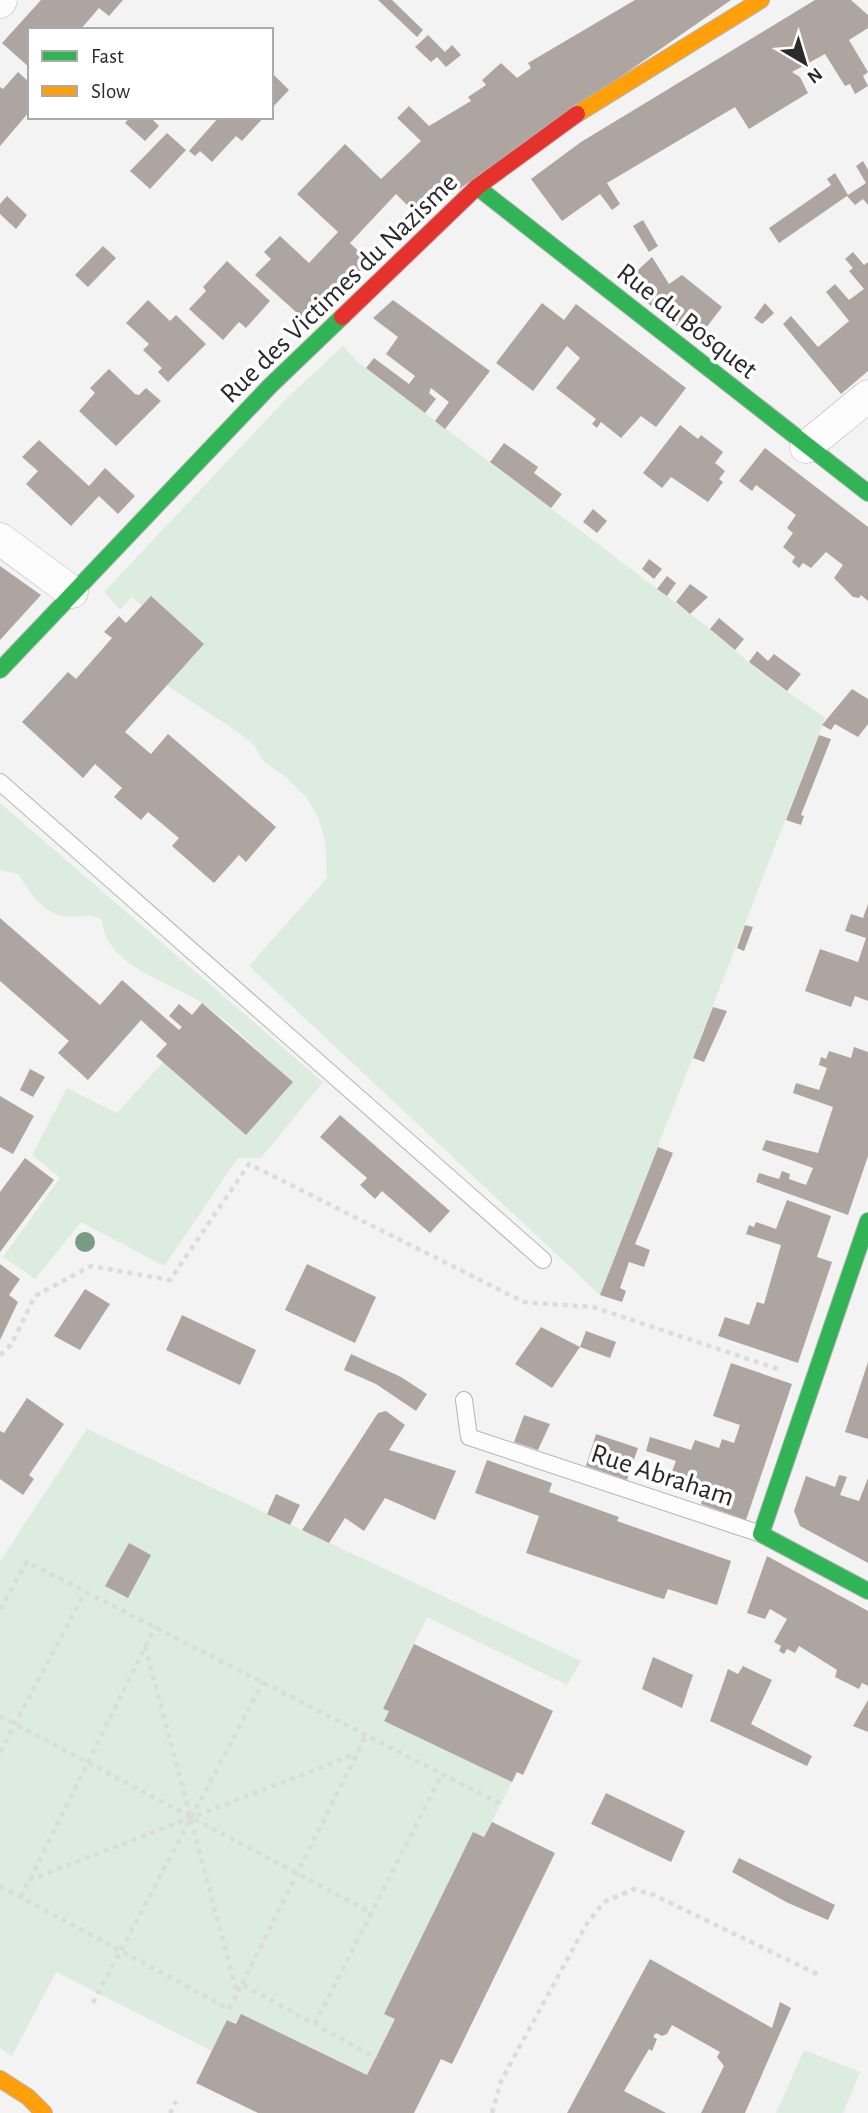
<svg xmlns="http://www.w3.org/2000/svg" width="868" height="2113" viewBox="0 0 868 2113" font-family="'Alegreya Sans',sans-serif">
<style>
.green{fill:#dcecdf}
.building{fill:#aea5a1}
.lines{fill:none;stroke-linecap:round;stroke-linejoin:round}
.lane-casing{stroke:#b4b4b4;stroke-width:18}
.street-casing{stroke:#b4b4b4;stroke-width:33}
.fast-casing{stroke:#b4b4b4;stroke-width:18}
.slow-casing{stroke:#b4b4b4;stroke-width:18}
.jam-casing{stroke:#b4b4b4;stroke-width:18}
.path{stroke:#dcdcdc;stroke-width:4.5;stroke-dasharray:5 5;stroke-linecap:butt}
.lane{stroke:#fdfdfd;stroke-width:16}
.street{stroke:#fdfdfd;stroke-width:32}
.fast{stroke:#30b455;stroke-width:16}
.slow{stroke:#ff9f0a;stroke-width:16}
.jam{stroke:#e5322d;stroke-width:16}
.tree{fill:#779c83}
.labels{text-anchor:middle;stroke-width:7;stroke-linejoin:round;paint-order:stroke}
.street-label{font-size:28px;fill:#2a2a2a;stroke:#fff}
</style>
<rect width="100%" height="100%" fill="#f3f3f3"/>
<path class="green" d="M343,346L359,363L710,629L760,672L825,718L600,1295L249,966L327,878L325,841L318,817L305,796L286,777L265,763L254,745L238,732L167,685L204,644L151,596L142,606L132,597L120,610L104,592L287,398Z
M0,803L323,1082L261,1158H238L164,1266L81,1222L35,1279L3,1257L60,1178L32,1155L67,1088L117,1113L164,1061L292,1082C263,1056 234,1025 202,1003C168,980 107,968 102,920C87,911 79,919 63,916C42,912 29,891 18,874L0,870Z
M87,1429L581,1661L567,1685L427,1617L384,1708L389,1711L384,1721L512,1782L484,1837L473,1832L385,2014L395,2019L367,2075L228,2020L212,2051L56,1972L12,2056L0,2048V1561Z
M804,2050L860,2072L843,2113H776Z"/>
<path class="building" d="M41,0H123L109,16L99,8L80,30H30V68L2,43Z
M378,0H392L423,30L417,37Z
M635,0H731L419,217L396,194L350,243L370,262L306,321L255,275L271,259L264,252L280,236L309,263L338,232L297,194L345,144L381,179L421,141L397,118L409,106L429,126L471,101L468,97L486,85L482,80L501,63L517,78L531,68L528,63Z
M815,0H851L868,15V28L849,40L868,72L863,76L868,86L855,94L850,84L845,86L825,54L792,72L800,77L808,93L749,129L735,107L607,183L620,204L612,210L600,194L562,221L531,179L581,142Z
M428,35L445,52L452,45L461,55L446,67L437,57L431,62L415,47Z
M18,72L30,83V111L0,146V87L3,89Z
M271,72L289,90L271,109Z
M130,117H150L159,126L145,141L125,123Z
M219,117H264L242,141L236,136L212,162L200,151L195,156L189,151Z
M167,133L186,150L150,189L130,171Z
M863,161L868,170V205L863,199L855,205L847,196L779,243L769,228L831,185L827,179L835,173L848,195L866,183L856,166Z
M7,196L27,215L16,229L0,214V204Z
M643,220L658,246L649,252L633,226Z
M103,246L116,258L88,287L75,275Z
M853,252L864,265L868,262V371L841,394L783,324L791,316L818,347L849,321L826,292L835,284L849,300L864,289L849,271L853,268L845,259Z
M652,257L669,284L682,275L722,307L706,328L731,347L722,361L623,284Z
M227,261L270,301L246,328L239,322L223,340L189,309L206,291L203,287Z
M148,300L170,321L176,315L206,344L168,382L158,372L162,368L143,350L149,344L126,323Z
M393,300L490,371L445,429L435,421L449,402L431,388L429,393L436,399L425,413L366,368L374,358L409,384L415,376L386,354L398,337L373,318Z
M542,303L564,320L576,304L686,388L656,427L641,416L621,438L601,422L597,428L592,424L596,419L556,388L580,358L567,346L533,391L496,363Z
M765,303L774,313L762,324L754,318Z
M109,369L135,394L139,395L146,388L161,401L116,446L79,411L95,393L90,388Z
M680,425L698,439L701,435L723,452L715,463L725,471L719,479L723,482L708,502L671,477L662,488L643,473Z
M39,440L89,486L105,468L135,496L118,514L99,496L71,526L26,484L38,471L22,457Z
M504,443L538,467L534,473L562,494L551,508L490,462Z
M765,448L868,527V601L861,595L859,598L853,597L834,578L843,565L826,552L811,568L803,563L799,568L792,562L795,557L783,547L793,533L787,528L796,515L756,485L752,491L739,481Z
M593,509L607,521L597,533L583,522Z
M649,559L662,569L654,579L642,569Z
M0,566L41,595L0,640Z
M667,576L676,583L667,596L657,589Z
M690,584L708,597L690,614L676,602Z
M151,596L204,644L125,732L151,754L168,734L276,827L246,862L239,855L214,883L172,846L179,838L148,812L141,820L114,797L122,788L95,764L83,778L22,722L68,672L76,679L112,638L104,632L119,616L126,623Z
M719,618L744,639L735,650L710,629Z
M757,651L768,661L774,654L801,674L787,691L749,662Z
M852,689L868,699V724L858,737L835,724L831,730L822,725Z
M819,735L831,739L801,815L804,816L801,825L786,820Z
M868,904V1001L855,996L851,1007L805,991L820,949L858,962L866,938L845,931L851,914L863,918Z
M0,918L100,1005L122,980L179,1030L182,1027L169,1016L179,1004L192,1015L202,1003L293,1082L246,1135L156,1056L167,1044L141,1020L88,1080L58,1053L69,1041L0,981Z
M745,925L753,927L744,951L737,948Z
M713,1007L727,1011L704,1062L693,1058Z
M854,1047L868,1052V1156L848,1215L756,1182L759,1173L779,1179L782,1171L790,1174L789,1179L806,1185L813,1168L762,1150L766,1140L818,1153L833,1107L793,1093L796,1083L819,1090L827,1068L819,1065L821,1057L826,1059L829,1051L851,1058Z
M30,1069L45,1077L33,1097L20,1090Z
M0,1096L34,1116L13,1154L0,1147Z
M340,1115L450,1211L430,1233L382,1191L375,1199L360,1185L367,1178L320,1137Z
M658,1147L673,1153L635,1244L650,1250L644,1267L629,1262L620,1288L626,1291L622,1302L600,1295Z
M25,1158L54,1180L0,1252V1192Z
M787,1200L831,1216L817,1257L832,1262L798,1363L718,1336L725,1317L749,1325L757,1302L764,1304L781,1245L746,1234L749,1225L754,1227L756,1222L776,1229Z
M0,1264L20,1279L9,1295L18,1302L0,1340Z
M307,1264L376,1297L355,1343L285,1310Z
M85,1289L110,1304L80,1350L54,1336Z
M182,1315L256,1350L240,1385L166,1350Z
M541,1327L580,1347L552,1388L515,1364Z
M586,1331L616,1342L610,1358L580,1347Z
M351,1354L401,1377L427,1394L416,1411L376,1384L344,1370Z
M868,1362V1439L845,1432Z
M731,1363L792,1384L746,1520L701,1504L707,1486L671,1474L676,1461L646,1451L650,1437L691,1450L695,1440L719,1448L722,1439L734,1443L740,1425L713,1416Z
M27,1398L64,1424L29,1475L34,1479L23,1495L0,1479V1431L4,1433Z
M386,1411L405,1425L389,1450L456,1471L435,1520L385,1498L364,1531L345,1518L329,1543L302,1530L378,1413Z
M524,1415L550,1424L538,1450L514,1442Z
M596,1434L638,1448L627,1480L586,1466Z
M487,1460L552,1483L549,1492L619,1517L617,1521L731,1561L717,1605L668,1589L664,1599L657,1597L526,1553L539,1516L475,1493Z
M839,1475L847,1477L840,1495L859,1501L868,1478V1563L800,1526L794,1511L806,1476L835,1487Z
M276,1494L300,1505L290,1525L267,1514Z
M129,1543L151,1555L128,1598L105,1586Z
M767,1556L868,1611V1686L862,1683L859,1689L835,1677L837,1670L799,1646L795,1653L787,1649L784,1654L779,1651L781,1646L774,1642L787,1619L770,1609L765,1619L747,1613Z
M414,1644L553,1711L523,1775L517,1772L512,1782L384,1721L389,1711L383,1709Z
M653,1657L693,1675L682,1708L642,1689Z
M743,1666L772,1680L751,1724L812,1756L807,1766L710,1721L728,1669L738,1674Z
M868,1700V1732L853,1726Z
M606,1793L685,1831L671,1862L591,1824Z
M492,1822L555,1853L452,2064L441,2059L414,2113H258L196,2083L227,2020L236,2024L241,2014L367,2075L395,2019L384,2014L473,1832L484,1837Z
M739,1858L835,1905L828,1920L788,1903L732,1872Z
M650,1959L772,2028L780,2002L791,2008L745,2113H701L724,2066L717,2057L720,2052L672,2025L667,2034L662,2036L656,2033L653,2037L657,2039L652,2051L649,2049L624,2091L666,2113H567Z"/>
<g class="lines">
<defs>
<path id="lane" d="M0,782L543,1260
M464,1400L469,1437L761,1534"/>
<path id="street" d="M0,2L1,0
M806,447L868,396
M0,539L72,592"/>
<path id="fast" d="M477,187L868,493
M0,670L270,386L342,317
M868,1221L761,1534L868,1591"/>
<path id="slow" d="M577,114L761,0
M0,2079L28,2097L44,2113"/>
<path id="jam" d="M342,317L477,187L577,114"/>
</defs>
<use href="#lane" class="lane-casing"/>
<use href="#street" class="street-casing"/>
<use href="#fast" class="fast-casing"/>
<use href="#slow" class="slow-casing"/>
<use href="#jam" class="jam-casing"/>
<path class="path" d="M0,1355L11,1345L35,1296L91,1266L170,1280L249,1164L524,1302L593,1307L778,1369
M0,1609L27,1562L501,1804
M145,1646L237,1993
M0,1716L372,1913
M0,1752L85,1592
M29,1880L356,1754
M0,1886L229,2009L242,1984L376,2058
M21,1897L155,1627
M242,1984L366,1735
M93,2003L263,1682
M315,2024L442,1774
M173,2113L171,2112L176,2101
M492,2113L501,2081L586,1925L604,1902L634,1889L654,1895L819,1975"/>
<use href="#lane" class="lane"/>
<use href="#street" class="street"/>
<use href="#fast" class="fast"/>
<use href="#slow" class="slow"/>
<use href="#jam" class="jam"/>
</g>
<circle class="tree" cx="85" cy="1242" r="10"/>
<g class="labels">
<g class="street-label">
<text transform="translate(338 287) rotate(-44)" y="10">Rue des Victimes du Nazisme</text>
<text transform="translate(688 320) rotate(38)" y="10">Rue du Bosquet</text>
<text transform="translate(663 1474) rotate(18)" y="10">Rue Abraham</text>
</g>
</g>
<rect x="28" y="28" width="245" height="91" fill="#ffffff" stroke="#aaaaaa" stroke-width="2"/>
<rect x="42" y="51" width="35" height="10" fill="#30b455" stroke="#aaaaaa" stroke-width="2"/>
<text x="91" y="63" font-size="21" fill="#2a2a2a">Fast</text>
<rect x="42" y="86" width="35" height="10" fill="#ff9f0a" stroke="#aaaaaa" stroke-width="2"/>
<text x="91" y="98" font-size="21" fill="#2a2a2a">Slow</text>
<g transform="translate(805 63) rotate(142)" stroke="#ffffff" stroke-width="5" paint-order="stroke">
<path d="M0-5L12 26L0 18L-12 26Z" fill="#2a2a2a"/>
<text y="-10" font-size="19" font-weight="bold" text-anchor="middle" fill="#2a2a2a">N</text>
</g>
</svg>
